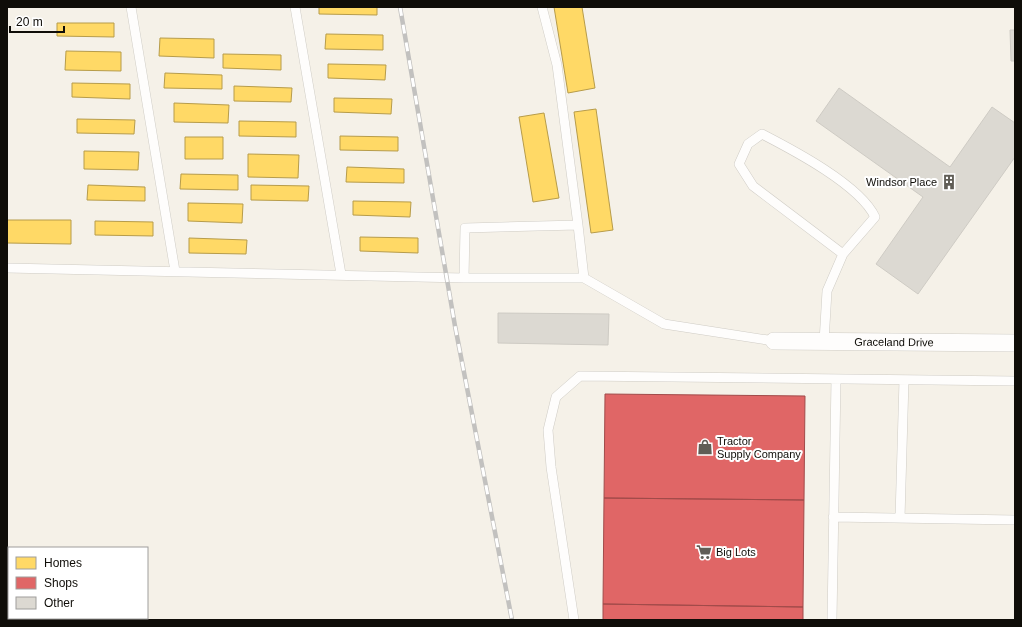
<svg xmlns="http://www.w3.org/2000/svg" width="1022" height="627" viewBox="0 0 1022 627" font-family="Helvetica,sans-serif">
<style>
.homes{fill:#ffd966;stroke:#b79c4a}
.shops{fill:#e06666;stroke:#a14b4a}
.building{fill:#dcd9d2;stroke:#cecbc4}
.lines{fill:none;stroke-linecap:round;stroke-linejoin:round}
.lane-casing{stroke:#cfccc5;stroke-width:10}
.street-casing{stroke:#cfccc5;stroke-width:18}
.lane{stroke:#fefdfc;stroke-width:9}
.street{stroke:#fefdfc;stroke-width:17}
.rail-casing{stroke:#c2c1bf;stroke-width:4.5}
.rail{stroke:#fff;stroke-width:3;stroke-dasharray:9;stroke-linecap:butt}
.labels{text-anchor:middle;stroke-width:4;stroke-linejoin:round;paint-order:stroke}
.poi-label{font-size:11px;fill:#0f0d08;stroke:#fff;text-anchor:start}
.street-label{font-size:11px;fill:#0f0d08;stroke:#fff}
</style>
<rect width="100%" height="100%" fill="#f5f1e8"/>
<path class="homes" d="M319,7H377V15L319,14Z
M554,7H582L595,88L568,93Z
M57,23H114V37L57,36Z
M326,34L383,35V50L325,49Z
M160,38L214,39V58L159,56Z
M66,51L121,52V71L65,70Z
M223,54L281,55V70L223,68Z
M328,64L386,65L385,80L328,78Z
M165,73L222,75V89L164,88Z
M72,83L130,84V99L72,97Z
M234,86L292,88L291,102L234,101Z
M334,98L392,99L391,114L334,112Z
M174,103L229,105L228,123L174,122Z
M596,109L613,230L591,233L574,112Z
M544,113L559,198L533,202L519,117Z
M77,119L135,120L134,134L77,133Z
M239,121L296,122V137L239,136Z
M340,136L398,137V151L340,150Z
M185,137H223V159H185Z
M84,151L139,152L138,170L84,169Z
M248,154L299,155L298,178L248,177Z
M347,167L404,169V183L346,182Z
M181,174L238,175V190L180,189Z
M88,185L145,187V201L87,200Z
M251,185L309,186L308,201L251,200Z
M353,201L411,202L410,217L353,215Z
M188,203L243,204L242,223L188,221Z
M7,220H71V244L7,243Z
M95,221L153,222V236L95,235Z
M360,237L418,238V253L360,251Z
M189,238L247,240L246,254L189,253Z"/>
<path class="shops" d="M605,394L805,396L804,500L604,498Z
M604,498L804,500L803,607L603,604Z
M603,604L803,607V620H603Z"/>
<path class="building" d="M1010,30H1015V61H1011Z
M839,88L950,167L992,107L1015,123V157L918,294L876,264L923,197L816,121Z
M498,313L609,314L608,345L498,343Z"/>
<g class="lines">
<defs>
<path id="lane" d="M131,7L175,271
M295,7L341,274
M542,7L557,65L578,225
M7,268L464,278
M584,278H464L465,228L578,225L584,278L664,324L774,341
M824,342L827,291L843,254L753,186L739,164L748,144L762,134C793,150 860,185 875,217L843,254
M833,517L1015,520
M900,518L904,380
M574,620L551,467L548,430L556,397L580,376L1015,381
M832,620L836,379"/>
<g id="street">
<path id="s1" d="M774,341L1015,343"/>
</g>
</defs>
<use href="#lane" class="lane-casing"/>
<use href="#street" class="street-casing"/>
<use href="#lane" class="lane"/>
<use href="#street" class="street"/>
<defs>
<path id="rail" d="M400,7L455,326L512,620"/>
</defs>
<use href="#rail" class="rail-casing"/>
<use href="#rail" class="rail"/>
</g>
<defs>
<symbol id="building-bare" viewBox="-9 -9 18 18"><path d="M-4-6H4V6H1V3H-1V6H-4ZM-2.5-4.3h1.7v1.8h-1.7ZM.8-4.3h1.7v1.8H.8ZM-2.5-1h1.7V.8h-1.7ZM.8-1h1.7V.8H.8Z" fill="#605d56" stroke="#fff" stroke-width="2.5" paint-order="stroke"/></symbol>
<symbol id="shop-bare" viewBox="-9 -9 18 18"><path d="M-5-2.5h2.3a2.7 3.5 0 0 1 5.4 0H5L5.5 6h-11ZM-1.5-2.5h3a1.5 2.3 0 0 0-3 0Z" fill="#605d56" stroke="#fff" stroke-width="2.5" paint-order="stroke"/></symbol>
<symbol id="supermarket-bare" viewBox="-9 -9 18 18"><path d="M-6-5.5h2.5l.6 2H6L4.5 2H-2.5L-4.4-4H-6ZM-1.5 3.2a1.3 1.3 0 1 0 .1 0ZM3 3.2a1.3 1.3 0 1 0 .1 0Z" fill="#605d56" stroke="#fff" stroke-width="2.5" paint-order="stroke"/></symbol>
</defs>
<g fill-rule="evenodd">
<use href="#building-bare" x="938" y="171" width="22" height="22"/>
<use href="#shop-bare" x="694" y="436" width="22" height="22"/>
<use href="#supermarket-bare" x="693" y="541" width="22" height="22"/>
</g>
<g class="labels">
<g class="poi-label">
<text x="937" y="186" text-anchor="end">Windsor Place</text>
<text x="717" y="445">Tractor<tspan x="717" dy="13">Supply Company</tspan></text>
<text x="716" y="556">Big Lots</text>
</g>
<g class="street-label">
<text dy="4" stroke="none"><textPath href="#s1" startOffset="120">Graceland Drive</textPath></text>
</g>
</g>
<rect width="1022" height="627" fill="none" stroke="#0f0d08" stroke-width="16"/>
<rect x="8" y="547" width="140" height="72" fill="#ffffff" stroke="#9f9e9c"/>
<rect x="16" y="557" width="20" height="12" fill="#ffd966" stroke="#9f9e9c"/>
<text x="44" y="567" font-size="12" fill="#0f0d08">Homes</text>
<rect x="16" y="577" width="20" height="12" fill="#e06666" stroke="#9f9e9c"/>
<text x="44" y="587" font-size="12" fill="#0f0d08">Shops</text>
<rect x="16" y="597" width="20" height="12" fill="#dcd9d2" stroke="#9f9e9c"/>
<text x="44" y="607" font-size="12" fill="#0f0d08">Other</text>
<path d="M10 26v6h54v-6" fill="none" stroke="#0f0d08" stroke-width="2"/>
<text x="16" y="26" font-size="12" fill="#0f0d08" stroke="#ffffff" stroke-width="3" paint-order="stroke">20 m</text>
</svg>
